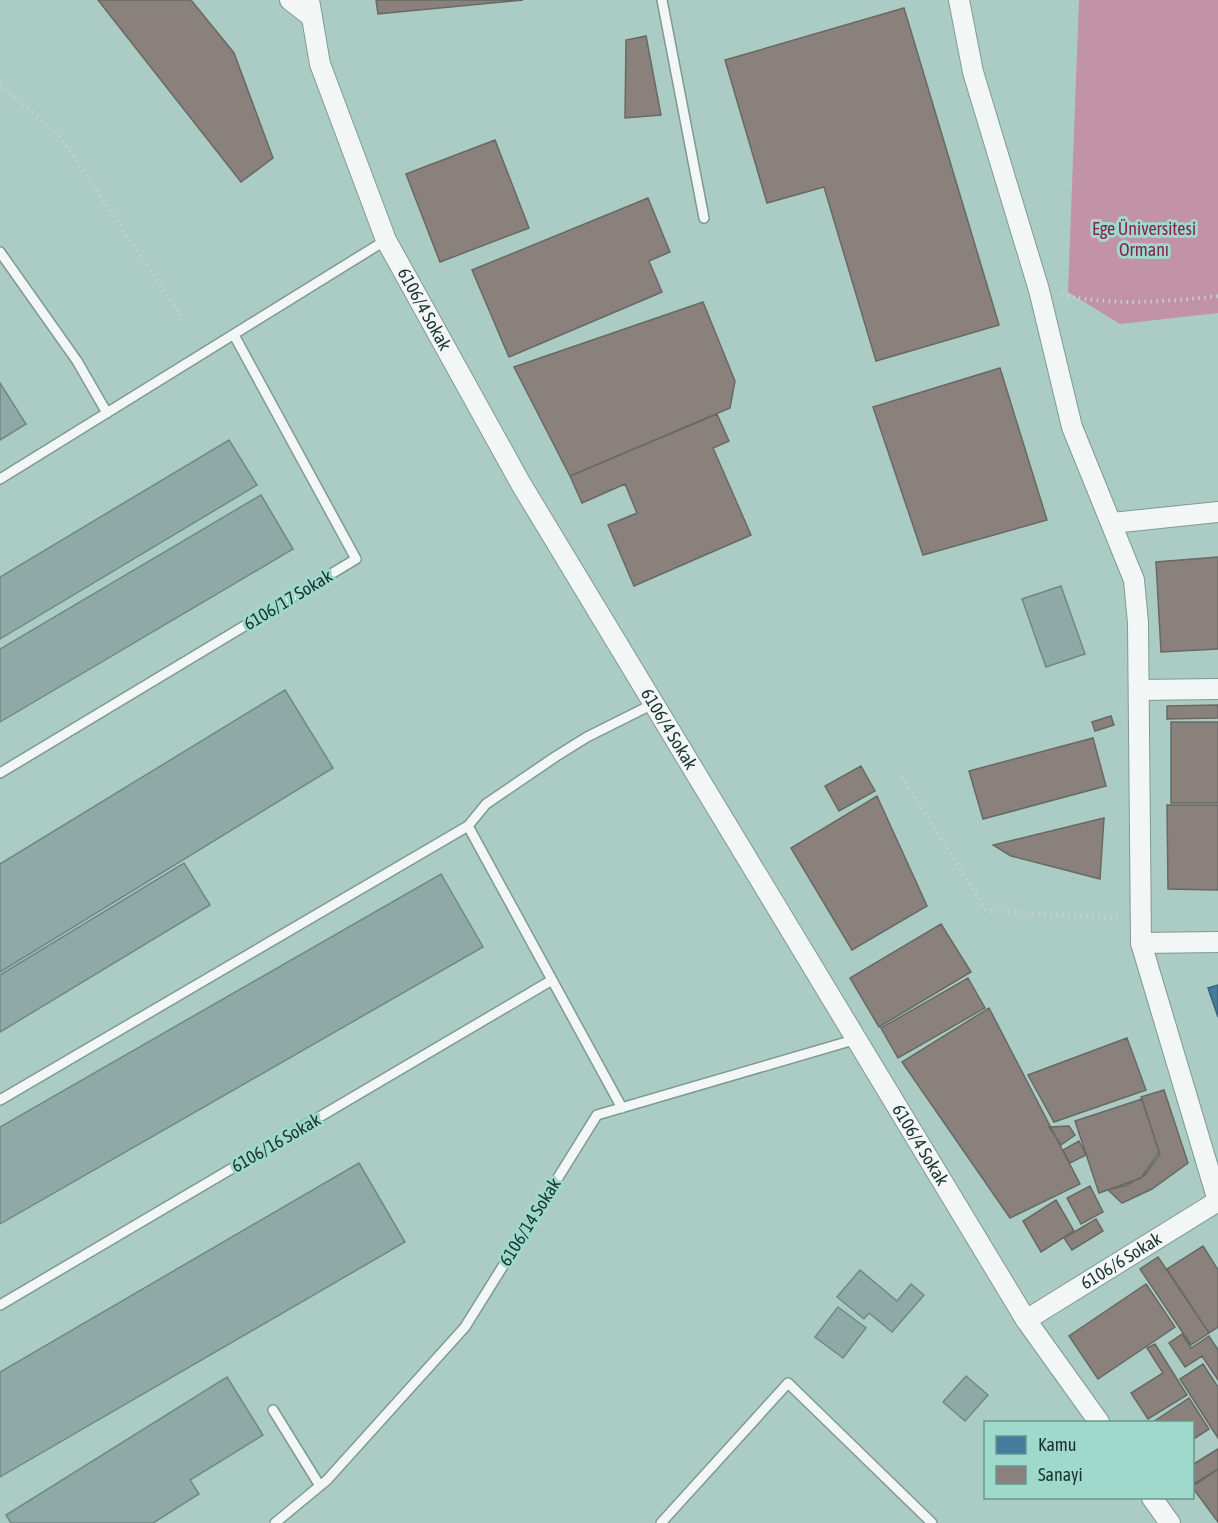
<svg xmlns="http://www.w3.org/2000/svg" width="1218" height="1523" viewBox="0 0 1218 1523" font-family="'Asap Condensed',sans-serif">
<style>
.forest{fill:#c193a5}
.public{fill:#457b9d;stroke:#38657b;stroke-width:1.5}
.industry{fill:#8a817c;stroke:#686964;stroke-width:1.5}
.building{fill:#8ea9a6;stroke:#6f8986;stroke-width:1.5}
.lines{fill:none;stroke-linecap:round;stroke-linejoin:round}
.lane-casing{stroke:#809993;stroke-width:12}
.street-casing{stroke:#809993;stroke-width:22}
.path{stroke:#c6d0ce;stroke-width:4;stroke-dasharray:1.5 4.5;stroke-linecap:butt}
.lane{stroke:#f2f7f6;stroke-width:9}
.street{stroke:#f2f7f6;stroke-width:20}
.labels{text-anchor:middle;stroke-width:6;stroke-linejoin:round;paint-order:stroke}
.park-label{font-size:18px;fill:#87224c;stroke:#9ed9cc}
.street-label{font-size:18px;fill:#1a322d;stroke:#9ed9cc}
</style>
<rect width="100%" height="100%" fill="#abccc4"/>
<path class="forest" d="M1079,0H1218V313L1120,324L1068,292Z"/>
<path class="public" d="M1218,985V1017L1208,988Z"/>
<path class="industry" d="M98,0H191L234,53L273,158L241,182Z
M376,0H523L378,14Z
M904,8L999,325L876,361L824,187L767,203L725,60Z
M646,36L661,115L625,118L626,40Z
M495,140L529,228L440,262L406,174Z
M648,198L670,252L649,261L662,292L509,357L472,270Z
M703,302L735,381L730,408L570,476L514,367Z
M1000,368L1047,520L923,555L873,407Z
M717,414L729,441L713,448L751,535L634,586L608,525L637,513L625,484L582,503L570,476Z
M1218,557V649L1161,652L1156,562Z
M1218,705V718L1167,719V706Z
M1111,716L1114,725L1095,731L1092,722Z
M1171,722H1218V803H1171Z
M1093,738L1106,786L983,819L969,771Z
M861,766L875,791L839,811L825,786Z
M877,796L927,906L852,950L791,848Z
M1167,805H1218V890L1168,889Z
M1104,818L1100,879L1011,856L993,845Z
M941,924L971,972L879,1027L850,978Z
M968,978L985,1008L898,1058L881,1028Z
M989,1008L1080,1184L1010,1218L902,1062Z
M1127,1038L1146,1090L1054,1122L1028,1075Z
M1164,1090L1188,1163L1152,1189L1122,1203L1108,1190L1127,1185L1145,1175L1160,1154L1141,1097Z
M1142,1099L1159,1152L1141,1178L1099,1193L1075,1121Z
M1069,1126L1075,1135L1061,1145L1049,1127Z
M1079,1141L1086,1155L1070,1163L1063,1150Z
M1090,1186L1103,1212L1081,1224L1067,1198Z
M1056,1200L1074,1231L1041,1252L1023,1221Z
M1096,1219L1103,1231L1072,1250L1064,1238Z
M1203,1246L1218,1270V1327L1209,1333L1167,1269Z
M1158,1257L1209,1333L1191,1345L1140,1269Z
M1146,1284L1175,1327L1098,1379L1069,1336Z
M1182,1334L1191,1348L1209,1336L1218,1350V1380L1202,1356L1185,1367L1169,1343Z
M1155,1344L1187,1395L1148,1419L1131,1393L1163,1373L1147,1348Z
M1203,1364L1218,1387V1438L1180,1379Z
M1189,1398L1209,1429L1192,1440V1422H1153Z
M1218,1449V1469L1192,1485V1465Z
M1218,1469V1522L1192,1487Z"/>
<path class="building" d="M0,383L26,424L0,440Z
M229,440L257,485L0,639V577Z
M261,495L293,549L0,722V649Z
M1061,586L1085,654L1046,667L1022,599Z
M285,690L333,768L0,972V864Z
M184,863L210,905L0,1032V975Z
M441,874L483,947L0,1224V1127Z
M359,1163L405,1242L0,1477V1372Z
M860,1270L897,1301L911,1284L924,1295L892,1332L869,1313L864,1319L837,1297Z
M838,1307L866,1328L843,1358L815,1337Z
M966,1376L988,1395L965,1421L943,1402Z
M227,1377L263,1435L190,1480L199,1494L153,1523H11L6,1515Z"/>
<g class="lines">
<defs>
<path id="lane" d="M662,0L704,218
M0,252L77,361L107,413
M0,479L386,240
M0,773L356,559L234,335
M468,826L486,804L555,757L587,737L653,704
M0,1100L468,826L622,1108
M0,1305L552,980
M273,1410L320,1486
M275,1523L327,1480L465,1327L597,1115L857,1039
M661,1523L788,1383L932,1523"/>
<g id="street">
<path d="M290,0L312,17"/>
<path id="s1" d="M309,0L320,64L386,240L521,484L1026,1320L1099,1422"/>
<path d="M959,0L973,72L1039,290L1072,427L1134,580L1138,623L1141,943L1218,1201"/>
<path d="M1112,523L1218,512"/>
<path d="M1139,690L1218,689"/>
<path d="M1141,943L1218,942"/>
<path id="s2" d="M1026,1320L1218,1201"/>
<path d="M1152,1498L1170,1523"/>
</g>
</defs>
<use href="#lane" class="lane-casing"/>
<use href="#street" class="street-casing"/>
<path class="path" d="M0,85L59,135L187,324
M1061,295C1117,306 1162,302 1218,296
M902,777L987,911L1122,918"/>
<use href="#lane" class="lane"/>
<use href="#street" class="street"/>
</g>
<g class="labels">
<g class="park-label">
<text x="1144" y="235">Ege Üniversitesi<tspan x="1144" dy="21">Ormanı</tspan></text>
</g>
<g class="street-label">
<text dy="6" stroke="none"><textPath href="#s1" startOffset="332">6106/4 Sokak</textPath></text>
<text transform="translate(288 600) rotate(-31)" y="6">6106/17 Sokak</text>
<text dy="6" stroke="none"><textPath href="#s1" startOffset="818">6106/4 Sokak</textPath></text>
<text transform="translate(276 1143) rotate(-30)" y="6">6106/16 Sokak</text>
<text dy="6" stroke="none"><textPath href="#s1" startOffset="1304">6106/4 Sokak</textPath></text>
<text transform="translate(530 1222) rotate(-58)" y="6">6106/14 Sokak</text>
<text dy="6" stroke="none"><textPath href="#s2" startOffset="112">6106/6 Sokak</textPath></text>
</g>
</g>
<rect x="984" y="1421" width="210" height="78" fill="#9ed9cc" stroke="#69968c" stroke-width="1.5"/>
<rect x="996" y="1436" width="30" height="18" fill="#457b9d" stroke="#69968c" stroke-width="1.5"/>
<text x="1038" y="1451" font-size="18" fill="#1a322d">Kamu</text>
<rect x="996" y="1466" width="30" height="18" fill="#8a817c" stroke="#69968c" stroke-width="1.5"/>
<text x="1038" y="1481" font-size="18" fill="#1a322d">Sanayi</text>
</svg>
